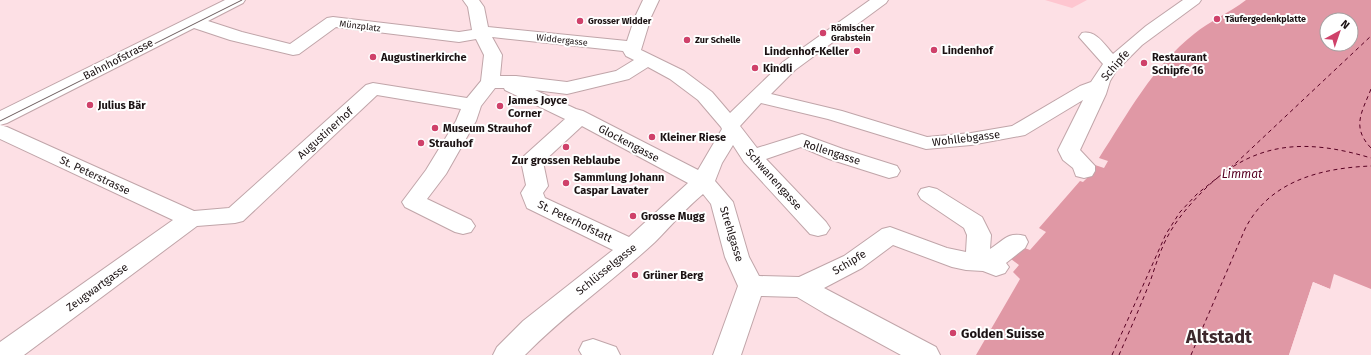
<svg xmlns="http://www.w3.org/2000/svg" width="1371" height="355" viewBox="0 0 1371 355" font-family="'Fira Sans',sans-serif">
<style>
.green{fill:#fec6d0}
.water{fill:#e098a5;fill-rule:evenodd}
.pier{fill:#fde0e5}
.lines{fill:none;stroke-linecap:round;stroke-linejoin:round}
.ferry{stroke:#570022;stroke-width:1;stroke-dasharray:4 3.5;stroke-linecap:butt}
.street-casing{stroke:#c0a5a9;stroke-width:2}
.street{fill:#fff;fill-rule:evenodd}
.tram{stroke:#6c5c5e;stroke-width:1}
.poi-dot{fill:#cf416a;stroke:#fff;stroke-width:1.5}
.labels{text-anchor:middle;stroke-width:4;stroke-linejoin:round;paint-order:stroke}
.far-poi-label{font-size:9px;font-weight:bold;fill:#1b1213;stroke:#fff;text-anchor:start}
.far-street-label{font-size:9px;fill:#1b1213;stroke:#fff}
.poi-label{font-size:11px;font-weight:bold;fill:#1b1213;stroke:#fff;text-anchor:start}
.street-label{font-size:11px;fill:#1b1213;stroke:#fff}
.water-label{font-size:12px;font-style:italic;fill:#570022;stroke:#fff}
.near-poi-label{font-size:13px;font-weight:bold;fill:#1b1213;stroke:#fff;text-anchor:start}
.near-district-label{font-size:18px;font-weight:bold;fill:#3d282c;stroke:#fff}
</style>
<rect width="100%" height="100%" fill="#fde0e5"/>
<path class="green" d="M1045,0H1087L1072,8Z"/>
<path class="water" d="M1246,0H1371V289L1334,274L1330,289L1313,282L1289,355H976L1020,279L1013,272L1019,265L1011,259L1022,247L1030,250L1046,232L1039,228L1080,181L1083,182L1087,178L1085,177L1095,165L1104,168L1108,161L1099,158C1127,115 1153,66 1194,34C1210,21 1229,13 1246,0ZM1327,20H1351V44H1327Z"/>
<path class="pier" d="M1313,282L1330,289L1329,291L1314,284L1291,355H1289Z"/>
<g class="lines">
<path class="ferry" d="M1371,89C1362,112 1351,127 1371,148
M1112,355L1166,234L1180,212L1197,194L1236,163L1371,36
M1119,355C1130,330 1141,305 1151,279C1156,264 1161,248 1169,234C1179,216 1193,201 1207,187C1257,140 1308,139 1371,158
M1191,355L1245,229C1269,181 1321,168 1371,166"/>
<defs>
<path id="street" d="M225,0H245L243,3L208,21L242,32L290,44L327,18L333,17L459,32L472,30L468,7L463,0H479L484,7L488,27L627,41L635,17L643,0H659L651,17L641,50L684,71L712,92L730,113L783,62L870,0H888L886,3L795,70L771,94L842,111L927,137L971,133L1012,126L1080,86L1091,82L1103,64L1079,37L1082,33C1096,30 1104,44 1113,54L1146,26L1183,0H1201L1199,3L1142,45L1116,71L1110,81L1106,94L1080,150L1095,166V171L1092,176L1084,178L1076,176L1073,168L1063,160L1058,150L1083,100L1025,135L971,145L926,149L828,119L761,103L740,126L757,148L802,134L843,149L897,166L900,171L897,176L889,178L829,159L801,147L766,159L826,222L830,228L826,234L818,236L810,234L744,162L733,145L722,163L715,181L733,202L749,257L759,276L799,277L844,256L882,229L890,227L947,248L966,252L967,235L964,228L921,199L918,194L921,189L929,187L937,189L982,217L991,235L990,249C1003,241 1008,231 1025,236L1028,242L1025,248L1006,263L1009,267L1005,273L996,276L983,271L966,270L952,267L893,245L862,268L824,288L936,347L940,355H901L824,313L797,297L761,296L741,355H713L738,286L725,257L711,204L703,194C685,209 671,226 655,242C613,281 565,314 525,355H493L497,347L523,321L613,250L527,208L521,193L526,185L521,161L524,156L565,119L505,90L504,88H495L481,106L476,121L446,174L427,199L471,220L475,226L471,232L463,234L455,232L405,207L402,202L426,170L456,121L461,109L377,95L243,221L235,223L197,226L24,355H0V342L173,220L0,139V111ZM336,27L459,42L476,39L484,55L481,81L467,98L373,83L366,85L229,208L194,211L7,127L0,125L7,123L194,28L230,40L293,55L299,54ZM492,37L623,51L626,56L634,60L616,71L567,82L516,76H500L502,55ZM648,67L670,79L698,100L721,127L722,129L698,170L583,111L576,109L535,90L567,94L629,79ZM582,126L688,183L629,237L545,198L543,193L548,186L543,162Z
M593,339L616,347L620,355H582L579,350L583,342Z"/>
</defs>
<use href="#street" class="street-casing"/>
<use href="#street" class="street"/>
<path class="tram" d="M0,121L242,0"/>
</g>
<g class="poi-dot">
<circle cx="1217" cy="19" r="4"/>
<circle cx="580" cy="21" r="4"/>
<circle cx="823" cy="33" r="4"/>
<circle cx="687" cy="40" r="4"/>
<circle cx="934" cy="50" r="4"/>
<circle cx="857" cy="51" r="4"/>
<circle cx="373" cy="57" r="4"/>
<circle cx="1144" cy="63" r="4"/>
<circle cx="755" cy="68" r="4"/>
<circle cx="90" cy="105" r="4"/>
<circle cx="500" cy="106" r="4"/>
<circle cx="435" cy="128" r="4"/>
<circle cx="652" cy="137" r="4"/>
<circle cx="421" cy="143" r="4"/>
<circle cx="566" cy="147" r="4"/>
<circle cx="566" cy="183" r="4"/>
<circle cx="633" cy="216" r="4"/>
<circle cx="635" cy="275" r="4"/>
<circle cx="953" cy="333" r="4"/>
</g>
<g class="labels">
<g class="far-poi-label">
<text x="1225" y="22">Täufergedenkplatte</text>
<text x="588" y="24">Grosser Widder</text>
<text x="831" y="31">Römischer<tspan x="831" dy="10">Grabstein</tspan></text>
<text x="695" y="43">Zur Schelle</text>
</g>
<g class="far-street-label">
<text transform="translate(360 26) rotate(7)" y="3">Münzplatz</text>
<text transform="translate(562 40) rotate(6)" y="3">Widdergasse</text>
</g>
<g class="poi-label">
<text x="942" y="54">Lindenhof</text>
<text x="849" y="55" text-anchor="end">Lindenhof-Keller</text>
<text x="381" y="61">Augustinerkirche</text>
<text x="1152" y="61">Restaurant<tspan x="1152" dy="13">Schipfe 16</tspan></text>
<text x="763" y="72">Kindli</text>
<text x="508" y="104">James Joyce<tspan x="508" dy="13">Corner</tspan></text>
<text x="98" y="109">Julius Bär</text>
<text x="443" y="132">Museum Strauhof</text>
<text x="660" y="141">Kleiner Riese</text>
<text x="429" y="147">Strauhof</text>
<text x="566" y="164" text-anchor="middle">Zur grossen Reblaube</text>
<text x="574" y="181">Sammlung Johann<tspan x="574" dy="13">Caspar Lavater</tspan></text>
<text x="641" y="220">Grosse Mugg</text>
<text x="643" y="279">Grüner Berg</text>
</g>
<g class="street-label">
<text transform="translate(118 59) rotate(-27)" y="4">Bahnhofstrasse</text>
<text transform="translate(1115 65) rotate(-49)" y="4">Schipfe</text>
<text transform="translate(325 133) rotate(-42)" y="4">Augustinerhof</text>
<text transform="translate(966 138) rotate(-7)" y="4">Wohllebgasse</text>
<text transform="translate(629 143) rotate(28)" y="4">Glockengasse</text>
<text transform="translate(832 152) rotate(18)" y="4">Rollengasse</text>
<text transform="translate(95 175) rotate(25)" y="4">St. Peterstrasse</text>
<text transform="translate(774 179) rotate(48)" y="4">Schwanengasse</text>
<text transform="translate(575 221) rotate(26)" y="4">St. Peterhofstatt</text>
<text transform="translate(732 234) rotate(73)" y="4">Strehlgasse</text>
<text transform="translate(849 262) rotate(-31)" y="4">Schipfe</text>
<text transform="translate(606 269) rotate(-39)" y="4">Schlüsselgasse</text>
<text transform="translate(97 287) rotate(-36)" y="4">Zeugwartgasse</text>
</g>
<g class="water-label">
<text x="1242" y="178">Limmat</text>
</g>
<g class="near-poi-label">
<text x="961" y="338">Golden Suisse</text>
</g>
<g class="near-district-label">
<text x="1219" y="343">Altstadt</text>
</g>
</g>
<g transform="translate(1339 32) rotate(40)"><circle r="19" fill="#ffffff" stroke="#a4a0a1"/>
<path d="M0-3L7 15L0 10L-7 15Z" fill="#cf416a"/>
<text y="-6" font-size="11" font-weight="bold" text-anchor="middle" fill="#1b1213">N</text>
</g>
</svg>
